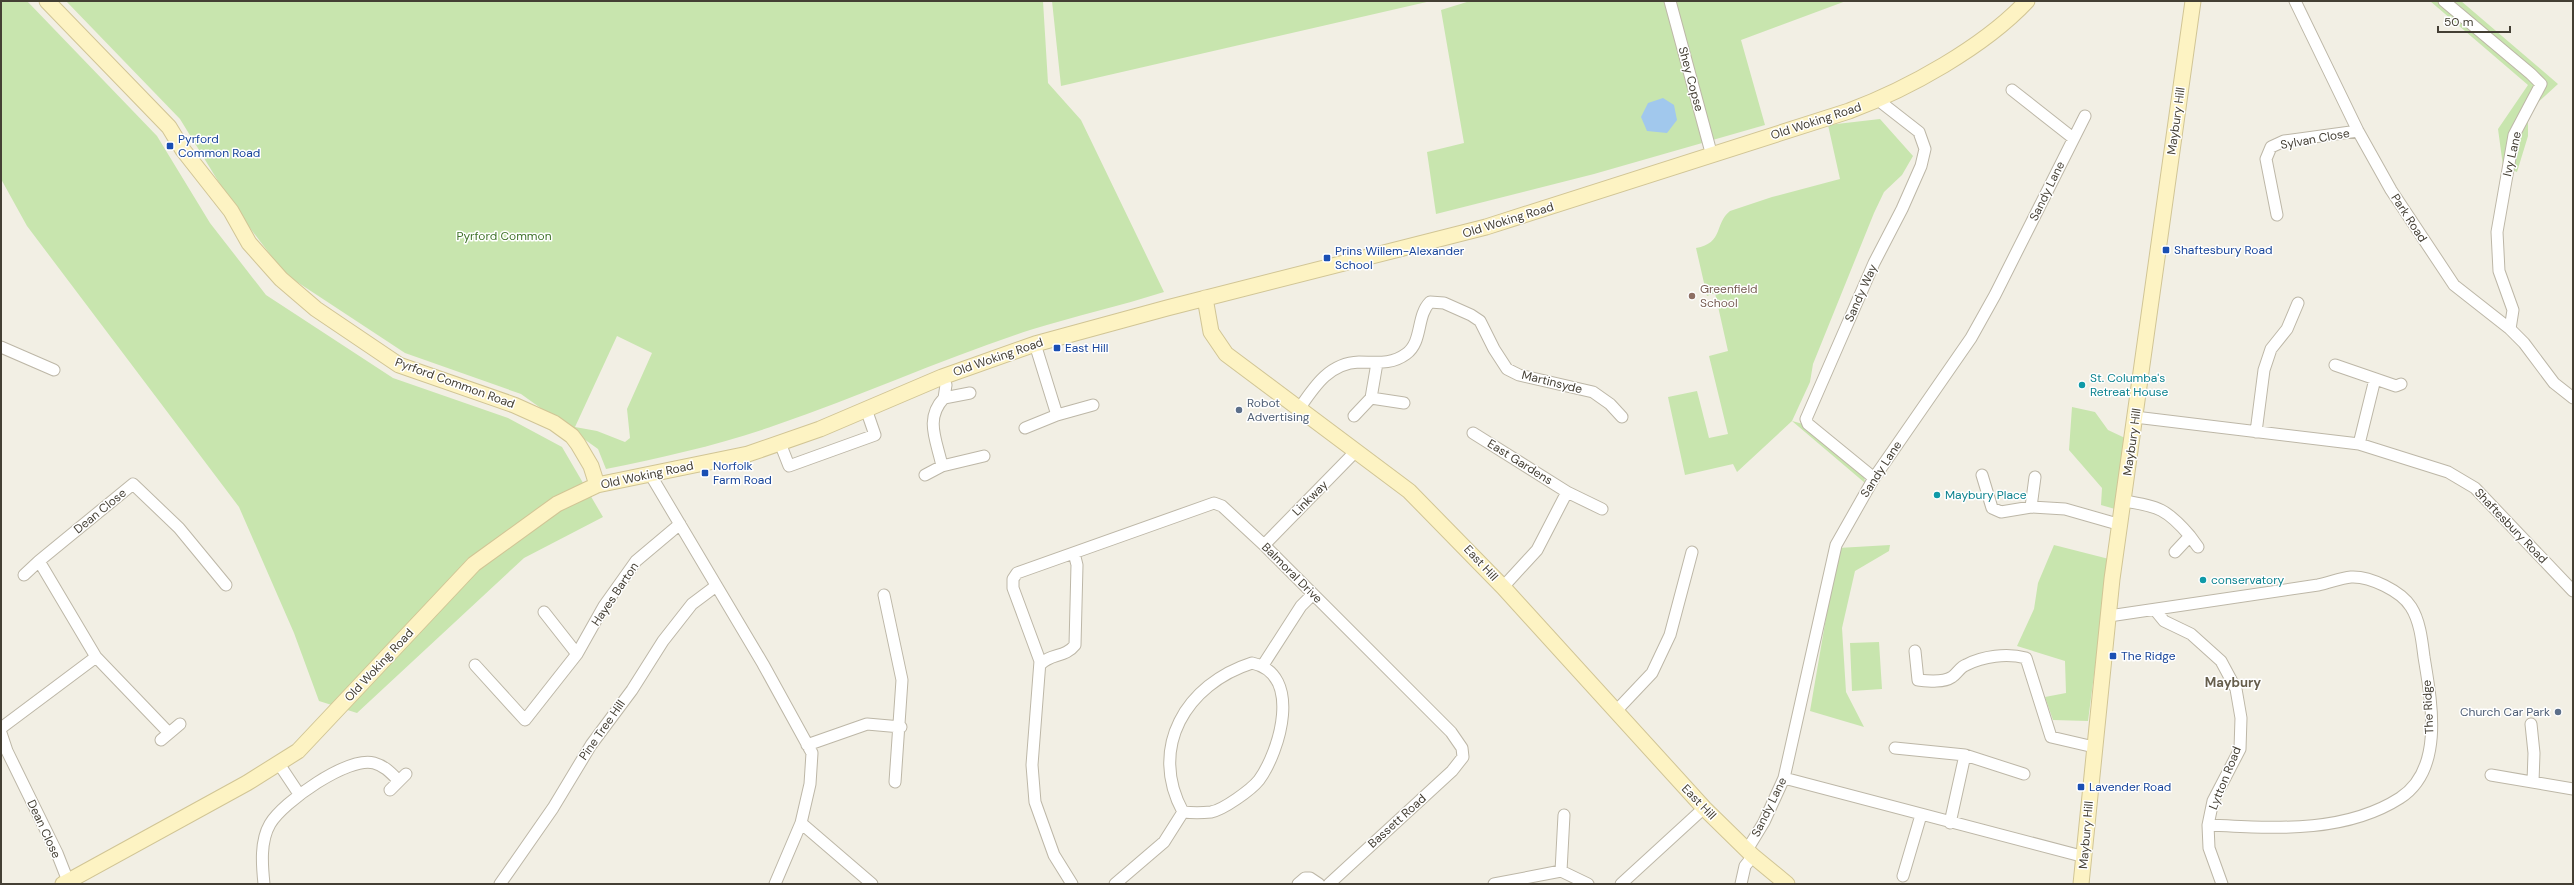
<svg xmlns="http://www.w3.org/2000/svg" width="2574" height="885" viewBox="0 0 2574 885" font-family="'DM Sans',sans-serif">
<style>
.green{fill:#c8e5ae;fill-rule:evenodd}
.water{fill:#a1c8ed}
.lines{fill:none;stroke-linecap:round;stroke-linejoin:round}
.street-casing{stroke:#bdb7a7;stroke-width:13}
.secondary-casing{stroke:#d1c595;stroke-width:17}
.street{stroke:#fff;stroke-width:11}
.secondary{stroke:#fdf3c3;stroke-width:15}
.transit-dot{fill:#1a4fb4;stroke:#fff;stroke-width:1.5}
.education-dot{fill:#8d6e63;stroke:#fff;stroke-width:1.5}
.culture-dot{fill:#0f9aa8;stroke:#fff;stroke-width:1.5}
.service-dot{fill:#5c6f8a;stroke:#fff;stroke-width:1.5}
.labels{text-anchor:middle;stroke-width:3;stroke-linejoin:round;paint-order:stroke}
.street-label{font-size:12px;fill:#443f34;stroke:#fff}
.transit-label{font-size:12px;fill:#164399;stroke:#fff;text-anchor:start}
.park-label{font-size:12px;fill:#40732a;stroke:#fff}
.education-label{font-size:12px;fill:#785e54;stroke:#fff;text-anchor:start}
.culture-label{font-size:12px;fill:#0d838f;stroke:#fff;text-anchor:start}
.service-label{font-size:12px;fill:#4e5e75;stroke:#fff;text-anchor:start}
.neighbourhood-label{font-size:13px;font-weight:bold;fill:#665e4c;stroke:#fff}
</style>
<rect width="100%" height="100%" fill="#f2efe4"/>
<path class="green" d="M1,1H27L157,136L210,223L266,295L393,378L508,418L562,447L603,517L524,558L357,713L319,701L294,633L239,507L27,226L1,179Z
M66,1H1043L1048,83L1081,120L1164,292C1120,306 1075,316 1030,330C944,358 861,396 776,425C720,445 663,457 606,469L598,449L521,394L405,353L285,274L234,207L180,119ZM617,336L652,353L627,409L630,438L625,442L597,431L575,427Z
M1052,1H1431L1061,86Z
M1470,1H1846L1741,40L1765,125L1594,174L1436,214L1427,152L1464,143L1441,10Z
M2430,1H2461L2558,84L2535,105L2528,121V136L2517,172L2503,166L2498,129L2528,85Z
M1880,119L1913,156L1902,175L1884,192L1874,213L1813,364L1810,382L1792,421L1803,424L1864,475L1865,483L1792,421L1737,472L1733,464L1685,475L1668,397L1697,391L1709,438L1728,434L1709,356L1728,351L1715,293L1707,296L1696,248C1724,243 1714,224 1730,211L1772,197L1840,179L1828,125Z
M2072,407L2095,412L2108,430L2125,438L2115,509L2101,505L2102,488L2069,450Z
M1890,545L1889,551L1855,571L1842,628L1846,692L1864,727L1810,711L1838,548Z
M2054,545L2109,559L2088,721L2053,720L2045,697L2066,693L2065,661L2017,646L2034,609L2038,583Z
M1879,642L1882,689L1852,691L1850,643Z"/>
<path class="water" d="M1663,98L1674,105L1677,120L1667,133L1647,131L1641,117L1648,103Z"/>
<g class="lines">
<defs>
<path id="street" d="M1670,1L1712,156
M2295,1L2358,131L2391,190L2454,285L2510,329L2524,343L2554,383L2573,398
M2444,1L2531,74L2541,84L2514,135L2497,232L2499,271L2513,310L2510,329
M2012,90L2073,138
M2277,215L2266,159L2271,147L2284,141L2358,131
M1035,344L1057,415
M1,347L54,370
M2335,365L2396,386L2401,384
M942,377L946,385L944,398
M944,398L970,393
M1371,398L1404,403
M1299,409C1314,387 1329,363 1359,362C1376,362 1391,365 1406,354C1423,342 1416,316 1430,302L1444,303L1471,315L1480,321L1494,349L1507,369L1519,375L1593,392L1610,404L1622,417
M1354,416L1371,398L1377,363
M2135,417L2359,444L2448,472L2475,488L2573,591
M1025,428L1057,415L1093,405
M2256,432L2264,370L2271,349L2287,329L2298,303
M1473,433L1567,492
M780,443L789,466L875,435L866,409
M2359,444L2375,379
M942,466C937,441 924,419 944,398
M650,474L763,664L812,753L810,784L801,823L775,884
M925,475L942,466L984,456
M1982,475L1992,508L2001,512L2031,507L2065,509L2121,525
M1874,478L1808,424L1806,419L1874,263L1902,209L1921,166L1925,149L1919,132L1878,100
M2124,501C2158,506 2167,509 2190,536L2175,552
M2031,507L2035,477
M2190,536L2198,547
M1264,545L1356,451
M39,561L133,484L179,528L226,585
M24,575L39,561L96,657
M1503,587L1537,550L1567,492L1602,509
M884,595L902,680L895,782
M2155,610L2164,621L2191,634L2221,661L2236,689L2241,718L2240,749L2213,801L2208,825L2209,848L2222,884
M544,612L577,654
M2109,616L2318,585C2329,583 2340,578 2351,577C2370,576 2401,591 2411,607C2420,621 2422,641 2424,657C2431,700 2445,769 2400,798C2344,834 2272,828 2208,825
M1915,651L1918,680C1928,681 1943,683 1952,677C1957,674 1960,667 1966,665C1983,656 2007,653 2026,658L2051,737L2094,747
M1252,663C1303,674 1280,751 1259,780C1251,790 1223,810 1211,812C1202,813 1192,813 1183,812C1148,748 1186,684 1252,663Z
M475,665L525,720L577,654L604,606L636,561L680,524
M1040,665C1050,653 1065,658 1075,645L1077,565L1074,553
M1263,665L1301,606L1313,594
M1616,711L1652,673L1670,635L1692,552
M2531,724L2534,753L2533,782
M1,728L96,657L169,733
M1,733L7,751L57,853L68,881
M161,740L180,724
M807,745L867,724L901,727
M1895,748L1965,755L1950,823
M1965,755L2024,774
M279,764L299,794
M2491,775L2573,789
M1784,778L2085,857
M390,790L406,774
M801,823L872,884
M1747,850L1764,822L1784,778L1836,545L1874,478L1971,338L1995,295L2085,116
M1561,871L1564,815
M1903,876L1921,815
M264,884C262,865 260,841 270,824C283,802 348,756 374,763C385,766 391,773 399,781
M500,884L553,808L591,745L632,690L663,641L692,604L716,586
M1072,884L1054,855L1035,802L1032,765L1040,661L1013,588V579L1017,573L1214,503L1222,506L1264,545L1451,732L1462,748L1463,757L1452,771L1329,884
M1115,884L1164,842L1183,812
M1298,884L1305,878H1310L1319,884
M1494,884L1561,871L1588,884
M1621,884L1704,808
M1741,884L1745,866L1753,856"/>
<path id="secondary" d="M47,1L169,127L183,150L231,211L249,243L281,279L316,309L399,365L514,405L554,423L572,436L578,444L591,466L597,485
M1205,298L1211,332L1226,354L1409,491L1503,587L1704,808L1753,856L1787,884
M63,884L247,783L298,751L474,564L557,504L597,485L748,454L820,429L942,377L1035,344L1167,308L1486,227L1849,111C1908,89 1984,47 2027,1
M2081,884L2112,579L2193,1"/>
</defs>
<use href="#street" class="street-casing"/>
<use href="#secondary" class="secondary-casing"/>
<use href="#street" class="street"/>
<use href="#secondary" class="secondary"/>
</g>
<g class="transit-dot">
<rect x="166" y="142" width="8" height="8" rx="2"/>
<rect x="2162" y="246" width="8" height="8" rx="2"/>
<rect x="1323" y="254" width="8" height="8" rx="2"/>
<rect x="1053" y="344" width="8" height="8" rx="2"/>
<rect x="701" y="469" width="8" height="8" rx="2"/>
<rect x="2109" y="652" width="8" height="8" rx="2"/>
<rect x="2077" y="783" width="8" height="8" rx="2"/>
</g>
<circle class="education-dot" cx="1692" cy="296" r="4"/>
<g class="culture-dot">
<circle cx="2082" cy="385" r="4"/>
<circle cx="1937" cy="495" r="4"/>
<circle cx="2203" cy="580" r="4"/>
</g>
<g class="service-dot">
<circle cx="1239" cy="410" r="4"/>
<circle cx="2558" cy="712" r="4"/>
</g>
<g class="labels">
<g class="street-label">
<text transform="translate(1691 79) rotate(75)" y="4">Shey Copse</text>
<text transform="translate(1816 121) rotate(-18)" y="4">Old Woking Road</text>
<text transform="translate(2176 121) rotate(-82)" y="4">Maybury Hill</text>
<text transform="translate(2315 139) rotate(-10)" y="4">Sylvan Close</text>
<text transform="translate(2512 154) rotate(-77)" y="4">Ivy Lane</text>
<text transform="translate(2047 191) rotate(-64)" y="4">Sandy Lane</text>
<text transform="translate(2409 218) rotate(57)" y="4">Park Road</text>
<text transform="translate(1508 220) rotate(-17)" y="4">Old Woking Road</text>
<text transform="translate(1861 293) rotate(-66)" y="4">Sandy Way</text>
<text transform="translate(998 357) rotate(-19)" y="4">Old Woking Road</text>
<text transform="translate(1552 382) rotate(14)" y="4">Martinsyde</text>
<text transform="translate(455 383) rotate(20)" y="4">Pyrford Common Road</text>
<text transform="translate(2132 442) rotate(-82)" y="4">Maybury Hill</text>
<text transform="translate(1520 462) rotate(32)" y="4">East Gardens</text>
<text transform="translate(1881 469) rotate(-57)" y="4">Sandy Lane</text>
<text transform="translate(647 475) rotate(-12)" y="4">Old Woking Road</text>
<text transform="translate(1310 498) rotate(-45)" y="4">Linkway</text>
<text transform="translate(100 511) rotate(-39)" y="4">Dean Close</text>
<text transform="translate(2511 526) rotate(46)" y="4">Shaftesbury Road</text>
<text transform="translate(1481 563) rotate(47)" y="4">East Hill</text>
<text transform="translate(1292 573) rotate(45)" y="4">Balmoral Drive</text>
<text transform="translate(615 594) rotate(-56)" y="4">Hayes Barton</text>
<text transform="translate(379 665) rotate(-47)" y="4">Old Woking Road</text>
<text transform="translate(2428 707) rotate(-93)" y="4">The Ridge</text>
<text transform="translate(602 730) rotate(-55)" y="4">Pine Tree Hill</text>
<text transform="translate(2225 778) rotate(-68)" y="4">Lytton Road</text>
<text transform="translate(1699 802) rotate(46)" y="4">East Hill</text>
<text transform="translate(1769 807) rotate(-64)" y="4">Sandy Lane</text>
<text transform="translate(1397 821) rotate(-42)" y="4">Bassett Road</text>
<text transform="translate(44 829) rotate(65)" y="4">Dean Close</text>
<text transform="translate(2086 835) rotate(-85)" y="4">Maybury Hill</text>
</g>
<g class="transit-label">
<text x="178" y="143">Pyrford<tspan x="178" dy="14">Common Road</tspan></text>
<text x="2174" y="254">Shaftesbury Road</text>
<text x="1335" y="255">Prins Willem-Alexander<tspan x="1335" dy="14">School</tspan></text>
<text x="1065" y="352">East Hill</text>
<text x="713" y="470">Norfolk<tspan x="713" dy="14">Farm Road</tspan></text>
<text x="2121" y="660">The Ridge</text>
<text x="2089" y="791">Lavender Road</text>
</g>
<g class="park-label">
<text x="504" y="240">Pyrford Common</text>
</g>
<g class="education-label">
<text x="1700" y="293">Greenfield<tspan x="1700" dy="14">School</tspan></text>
</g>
<g class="culture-label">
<text x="2090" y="382">St. Columba's<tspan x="2090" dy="14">Retreat House</tspan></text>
<text x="1945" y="499">Maybury Place</text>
<text x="2211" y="584">conservatory</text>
</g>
<g class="service-label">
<text x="1247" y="407">Robot<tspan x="1247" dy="14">Advertising</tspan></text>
<text x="2550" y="716" text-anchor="end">Church Car Park</text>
</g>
<g class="neighbourhood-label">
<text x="2233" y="687">Maybury</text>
</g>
</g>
<rect width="2574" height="885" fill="none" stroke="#443f34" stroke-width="4"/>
<path d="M2438 26v6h72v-6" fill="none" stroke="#443f34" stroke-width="2"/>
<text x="2444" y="26" font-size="12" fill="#443f34" stroke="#ffffff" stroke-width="3" paint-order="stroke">50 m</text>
</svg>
